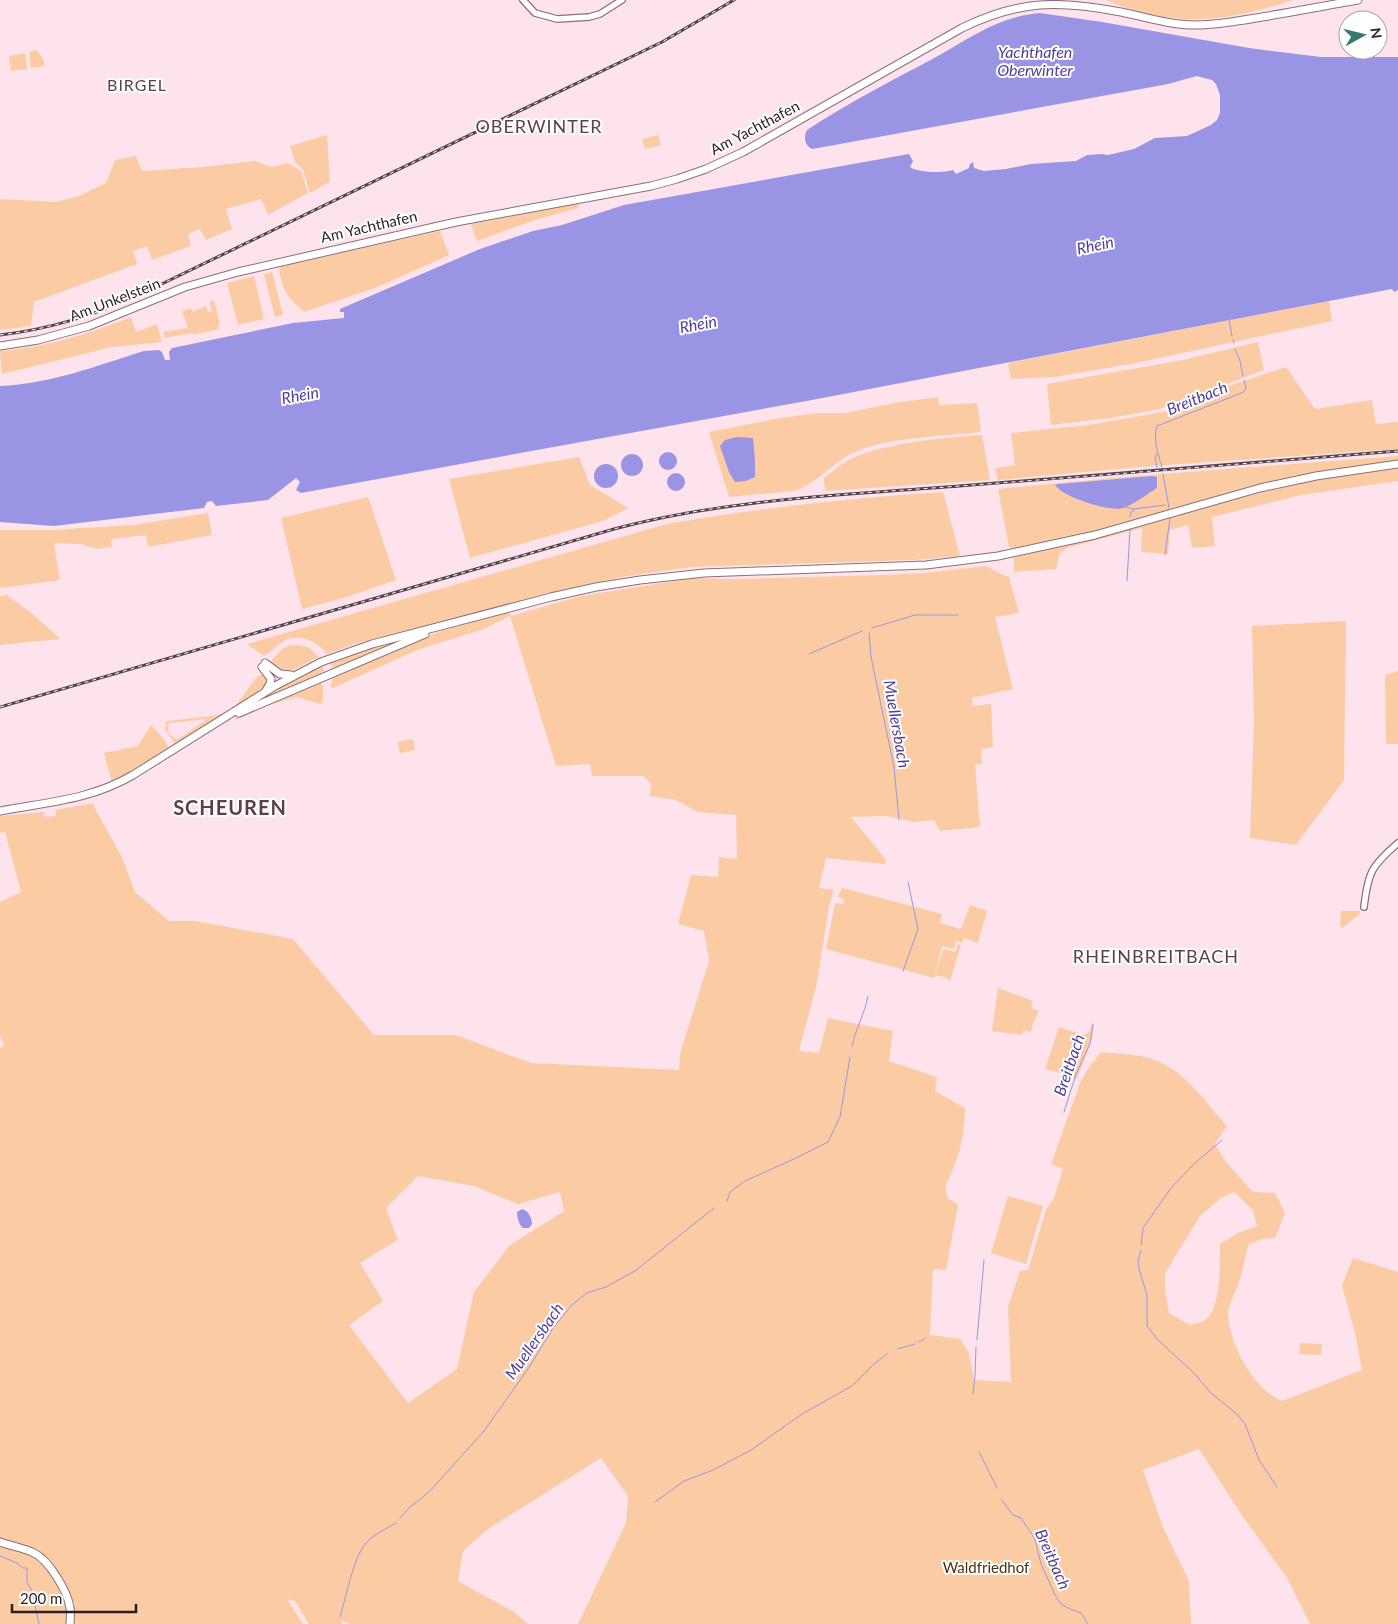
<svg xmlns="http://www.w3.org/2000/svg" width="1398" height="1624" viewBox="0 0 1398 1624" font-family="Lato,sans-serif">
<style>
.green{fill:#fbcca3;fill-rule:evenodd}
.water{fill:#9995e4}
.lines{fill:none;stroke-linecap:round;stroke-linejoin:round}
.stream{stroke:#9995e4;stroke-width:1}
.minor-casing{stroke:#8c6d79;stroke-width:8}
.major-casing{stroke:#8c6d79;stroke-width:9}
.minor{stroke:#fff;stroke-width:5.5}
.major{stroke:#fff;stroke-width:7}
.rail-casing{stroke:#514248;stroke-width:3}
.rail{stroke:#fff;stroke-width:1;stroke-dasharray:4;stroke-linecap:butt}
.labels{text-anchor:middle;stroke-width:4;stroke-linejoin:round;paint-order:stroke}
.street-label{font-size:15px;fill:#2b1f24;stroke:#fff}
.park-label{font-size:15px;fill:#4c3014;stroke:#fff}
.water-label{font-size:16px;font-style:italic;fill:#4d3f9c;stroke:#fff}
.neighbourhood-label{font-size:16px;letter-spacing:1px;fill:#5b3f4a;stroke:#fff}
.quarter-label{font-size:18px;letter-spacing:1px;fill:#5b3f4a;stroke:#fff}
.district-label{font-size:20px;font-weight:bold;letter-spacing:1px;fill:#5b3f4a;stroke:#fff}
</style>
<rect width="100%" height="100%" fill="#fee2ec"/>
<path class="green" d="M1106,0H1293C1225,22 1175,29 1106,0Z
M37,50L43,59L45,66L31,68L29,52Z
M25,53L27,69L11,71L9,56Z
M327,135L330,182L310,193L303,170L295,162L290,146Z
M658,135L661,145L645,149L642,139Z
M136,156L142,171L203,167L255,161L271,167L288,163L301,171L308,193L268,215L261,199L226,209L232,229L206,240L200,229L188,234L191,246L152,260L147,246L133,251L137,264L34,302L31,326L0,330V199L56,202L79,196L106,183L115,160Z
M578,203L579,208L538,219L477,241L471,224Z
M440,231L449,255L375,288L304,312C287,296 283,293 279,269L282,266Z
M272,272L283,315L275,317L264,274Z
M254,276L264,319L238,325L227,283Z
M214,300L220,324L218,325L219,329L193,335V333L165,338L163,332L188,328L182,311L191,308L192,312L206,306L208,312L212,311L209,302Z
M1329,301L1332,321L1136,363L1055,377L1011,379L1008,363Z
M131,317L136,332L157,324L162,342L112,347L2,374L0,351C46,347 88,334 131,317Z
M1258,342L1264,370L1160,409L1111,418L1051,425L1047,384L1183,360Z
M1286,367L1315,409L1372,400L1376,424L1398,422V449L1152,466L998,480L995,468L1015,465L1011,433L1089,425L1168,411L1216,390Z
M938,397L939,405L977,403L981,432C943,436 890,437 855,452C833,462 817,484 794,491L729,497L709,432L775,419L816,413H845L894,403Z
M982,435L990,480L825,491L824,478C831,473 838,467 845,462C877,443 945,438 982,435Z
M1398,456V461L1355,466L1258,484L1093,532L1019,549L1009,547L998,489L1123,477ZM1152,476L1158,479L1157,488L1125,507L1058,484Z
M579,457L590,485L628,508L603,521L470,558L449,479Z
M1398,468V481L1301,495L1212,517L1215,546L1192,548L1188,525L1170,530L1168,554L1141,552L1142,528L1067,548L1060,553L1056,569L1014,572V557L1083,541L1230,500L1315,480Z
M943,492L960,556L913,560L692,567L627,576L550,593L449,621L354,644L327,654C317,641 299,633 284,641C277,645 271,652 264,656L247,644L667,524C758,508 851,498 943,492Z
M368,497L396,580L347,597L302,609L281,518Z
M208,513L212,535L148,547L146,535L111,539L112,547L97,549L81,544L54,543L60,580L0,588V530H52L133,525Z
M986,566L999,573L1009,577L1019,613L995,617L1013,689L972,698L973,706L991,704L993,747L981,749L982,764L975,765L980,827L940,831L934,820L913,822L887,816L851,817L886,860L885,864L826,858L819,888L834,890L829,906L817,983L799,1051L819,1053L828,1018L893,1031L889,1061L937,1077L935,1091L965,1108C964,1141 959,1158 945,1187L948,1198L958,1205L946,1270L933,1269L930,1335L960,1339L969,1353L974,1380L1011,1382L1008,1307L1020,1271L1028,1270L1046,1210L1054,1198L1063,1169L1051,1164L1080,1083L1087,1070L1101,1052C1118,1054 1136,1054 1152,1059C1184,1069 1206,1103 1227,1126L1215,1144L1227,1163L1253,1192L1275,1193L1285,1213L1275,1238L1262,1239L1249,1244C1245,1257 1243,1270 1239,1282C1236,1292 1227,1306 1228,1315C1230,1345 1254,1390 1282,1401L1362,1370L1355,1333L1342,1285L1353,1258L1398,1272V1624H1310L1287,1578L1241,1514L1199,1449L1143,1470L1163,1527L1189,1581L1191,1624H578L626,1523L628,1496L601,1458L488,1529L463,1551L458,1581L514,1612L528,1624H350L346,1622L340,1621L343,1624H309L295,1601L287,1599L303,1624H74V1607L69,1594L50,1561L38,1551L0,1538V1048L4,1046L0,1035V902L21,892L5,832L0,833V816L44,812L45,817L56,816L55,810L94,803V807L122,857L135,892L169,921H195L293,939L374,1035H456L531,1063L679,1070L680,1054L709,961L704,931L678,924L691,875L718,877L719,857L737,859L736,815L697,812L676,800L650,796L651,784L643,776H592L590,764L556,766L510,616L484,629L417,650L333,688L330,686L333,678C344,670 359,665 371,660C416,639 461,622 509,612L511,616L581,596L693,578L733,579L884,575L925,573ZM418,1176L474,1186L518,1204L560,1192L564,1211L510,1245L474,1292L457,1369L408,1403L349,1325L383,1301L360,1263L398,1240L386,1208ZM1234,1192L1252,1209L1257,1226L1238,1233L1220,1244C1220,1262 1221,1311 1205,1320C1201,1323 1195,1323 1190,1325L1169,1313L1165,1289V1273L1200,1216L1221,1198Z
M7,595L34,615L60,639L0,645V596Z
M1346,621L1344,780L1296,845L1250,838L1254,722L1252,626Z
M411,637L338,667H332L330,662L364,649Z
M292,645C308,646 308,646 319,657L288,672H282L272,665L271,661L283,648Z
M322,665L324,671L317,676L255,703L297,677Z
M1398,671V744H1386L1385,675Z
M263,674L268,680L264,687L232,711L176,745L164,728L167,726L165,722L168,721L219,715C227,712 234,708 239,701C247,693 252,678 263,674ZM206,719V720L177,740L168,732L169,723Z
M319,681L323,686V702L320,704L297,697L268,705L236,720L235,718L256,707Z
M151,725L165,740L169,749L112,783L104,753L138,746Z
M413,739L415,750L400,753L398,742Z
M842,888L942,914L940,923L961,929L970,905L987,911L978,943L964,938L962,943L956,941L954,949L942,946L934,978L826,949L835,903L843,904L844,900L838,897Z
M1341,911H1360V914L1342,928L1340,926Z
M958,944L961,945L950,981L947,980L948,978L935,975L943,949L955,952Z
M998,988L1033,1001L1031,1008L1039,1011L1033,1023L1031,1032L1023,1030L1022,1035L992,1031Z
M1092,1024H1094L1092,1039L1077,1079L1071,1076L1045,1069L1059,1027L1083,1035L1089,1032Z
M1008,1196L1043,1206L1026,1264L991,1253Z
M1300,1343L1322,1344L1321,1355L1299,1354Z
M0,1546L33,1555L43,1561L61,1590L68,1605V1624H0Z"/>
<path class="water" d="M1040,13L1102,22L1249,48L1321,57H1398V290L1394,292L1392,289L812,400L301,493L296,490L300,482L296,478L268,500L216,506L212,501L207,502L204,508L54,526L0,522V386C50,384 96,366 144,351L159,350L162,352L165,360H170L169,352L172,348L293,323L344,318V312H340V309L480,249L533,231L562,225L624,205L909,154L913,161L910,167C917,173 944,173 953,170L956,174L969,168L970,164L973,162L974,168L984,171L1006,169L1031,164L1076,161L1087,155L1102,154L1108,155L1134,149L1155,138L1187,136L1211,125L1217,120L1220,113V95L1216,84L1212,80L1197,76L1168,84L829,146L812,149C805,146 803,137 807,130C848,103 893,80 936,57C972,37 997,17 1040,13Z
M737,437L753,438L755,460V477L746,481L735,482L729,472L720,446L725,440Z
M659 461a9 9 0 1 1 18 0a9 9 0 1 1-18 0Z
M621 465a11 11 0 1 1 22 0a11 11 0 1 1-22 0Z
M594 476a12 12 0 1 1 24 0a12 12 0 1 1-24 0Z
M667 482a9 9 0 1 1 18 0a9 9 0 1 1-18 0Z
M1152,476L1157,477V488C1147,494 1135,504 1123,508C1109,512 1063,497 1055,485L1058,484Z
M522,1209C528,1210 532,1218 532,1224L529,1228H523C519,1225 517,1217 517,1212Z"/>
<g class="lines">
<path class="stream" d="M1229,319L1232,336
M1233,340L1234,343
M1235,349L1240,361L1243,376
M1157,454L1155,457L1157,468
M1162,467C1158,455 1153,439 1157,426L1244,392L1246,388L1244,380
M1163,474L1169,508
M1125,507L1134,509L1165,505
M1130,517L1131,512L1134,510
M1165,555L1170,518
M1127,581L1130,530
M872,628L915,615H958
M869,633L871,657L894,767L899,820
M809,654L862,631
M903,971L918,929L908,882
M852,1046C856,1028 865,1013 868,996
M1064,1112L1076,1074L1090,1044L1093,1024
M727,1201L730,1192L745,1181L794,1159L828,1142L840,1117L850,1057
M1141,1245L1143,1228L1171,1188L1194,1164L1222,1140
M1141,1250L1138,1261L1139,1269L1147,1295V1326L1158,1340L1193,1372L1211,1393L1237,1414L1245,1424L1259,1460L1277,1487
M977,1340L984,1260
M919,1342L926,1338
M898,1349L915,1344
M973,1394L975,1376L976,1347
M979,1452L997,1488
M1001,1499L1013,1515L1021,1518L1035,1539L1041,1564L1055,1595L1061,1604L1070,1609L1081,1613L1088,1624
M655,1502L684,1481L713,1470L751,1450L802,1414L852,1386L874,1364L887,1354
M400,1518L408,1509L430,1491L484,1431L528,1369L553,1328L572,1305L587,1293L606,1287L635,1271L714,1208
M0,1556L17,1563L23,1568H27V1582L32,1591L39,1624
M340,1617C346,1598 353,1558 366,1543C373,1535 386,1529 396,1523"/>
<defs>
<path id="minor" d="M523,0L535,13L557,19L589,17L600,14L622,0
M1364,907C1368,873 1371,866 1398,843"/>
<path id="major" d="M0,346L38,340L89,326L185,287L238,272L456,222L651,186L677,179L706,169L743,152L962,28C1019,0 1059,0 1121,12C1145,17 1170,25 1196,25C1220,25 1244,20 1268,16C1298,11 1328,5 1358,0
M265,663L280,674L291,675
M262,667L271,679L270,684L265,692
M239,713L425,634
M0,811C48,802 90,800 133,775L275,686L321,662L372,644L551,597L596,587L640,580L704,573L926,565L998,556L1095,535L1260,488L1316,476L1398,464
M0,1542C11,1546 24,1548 34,1553C49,1560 68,1592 70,1608C71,1613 70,1619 70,1624"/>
</defs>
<use href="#minor" class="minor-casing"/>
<use href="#major" class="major-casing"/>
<use href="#minor" class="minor"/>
<use href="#major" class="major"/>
<defs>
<path id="rail" d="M0,335C50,329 96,315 141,294L662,42L734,0
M0,707L614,529C727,499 843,495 959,486C1106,475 1252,463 1398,451"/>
</defs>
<use href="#rail" class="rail-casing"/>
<use href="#rail" class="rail"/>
</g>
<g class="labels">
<g class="street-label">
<text transform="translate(755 128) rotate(-28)" y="5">Am Yachthafen</text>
<text transform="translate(369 227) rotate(-13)" y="5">Am Yachthafen</text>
<text transform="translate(115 300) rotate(-21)" y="5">Am Unkelstein</text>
</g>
<g class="park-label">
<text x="986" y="1573">Waldfriedhof</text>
</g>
<g class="water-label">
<text x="1035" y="58">Yachthafen<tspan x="1035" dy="18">Oberwinter</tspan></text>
<text transform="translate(1095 245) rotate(-12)" y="6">Rhein</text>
<text transform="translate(698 324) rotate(-11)" y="6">Rhein</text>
<text transform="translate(300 395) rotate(-10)" y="6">Rhein</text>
<text transform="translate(1197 398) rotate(-22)" y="6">Breitbach</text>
<text transform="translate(897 724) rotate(80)" y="6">Muellersbach</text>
<text transform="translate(1069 1065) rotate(-71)" y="6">Breitbach</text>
<text transform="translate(534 1341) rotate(-55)" y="6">Muellersbach</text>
<text transform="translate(1053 1559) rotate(66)" y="6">Breitbach</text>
</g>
<g class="neighbourhood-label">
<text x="137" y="91">BIRGEL</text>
</g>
<g class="quarter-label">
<text x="539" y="133">OBERWINTER</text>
<text x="1156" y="963">RHEINBREITBACH</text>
</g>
<g class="district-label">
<text x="230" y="815">SCHEUREN</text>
</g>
</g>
<g transform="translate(1363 35) rotate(82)"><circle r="24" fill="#ffffff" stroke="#aaa5a7"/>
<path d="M0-4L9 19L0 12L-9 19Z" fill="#357b72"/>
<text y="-8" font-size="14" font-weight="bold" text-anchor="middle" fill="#2b1f24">N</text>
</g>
<path d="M12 1604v8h124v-8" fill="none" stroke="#2b1f24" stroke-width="2.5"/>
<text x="20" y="1604" font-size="15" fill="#2b1f24" stroke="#ffffff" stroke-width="4" paint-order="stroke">200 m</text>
</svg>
